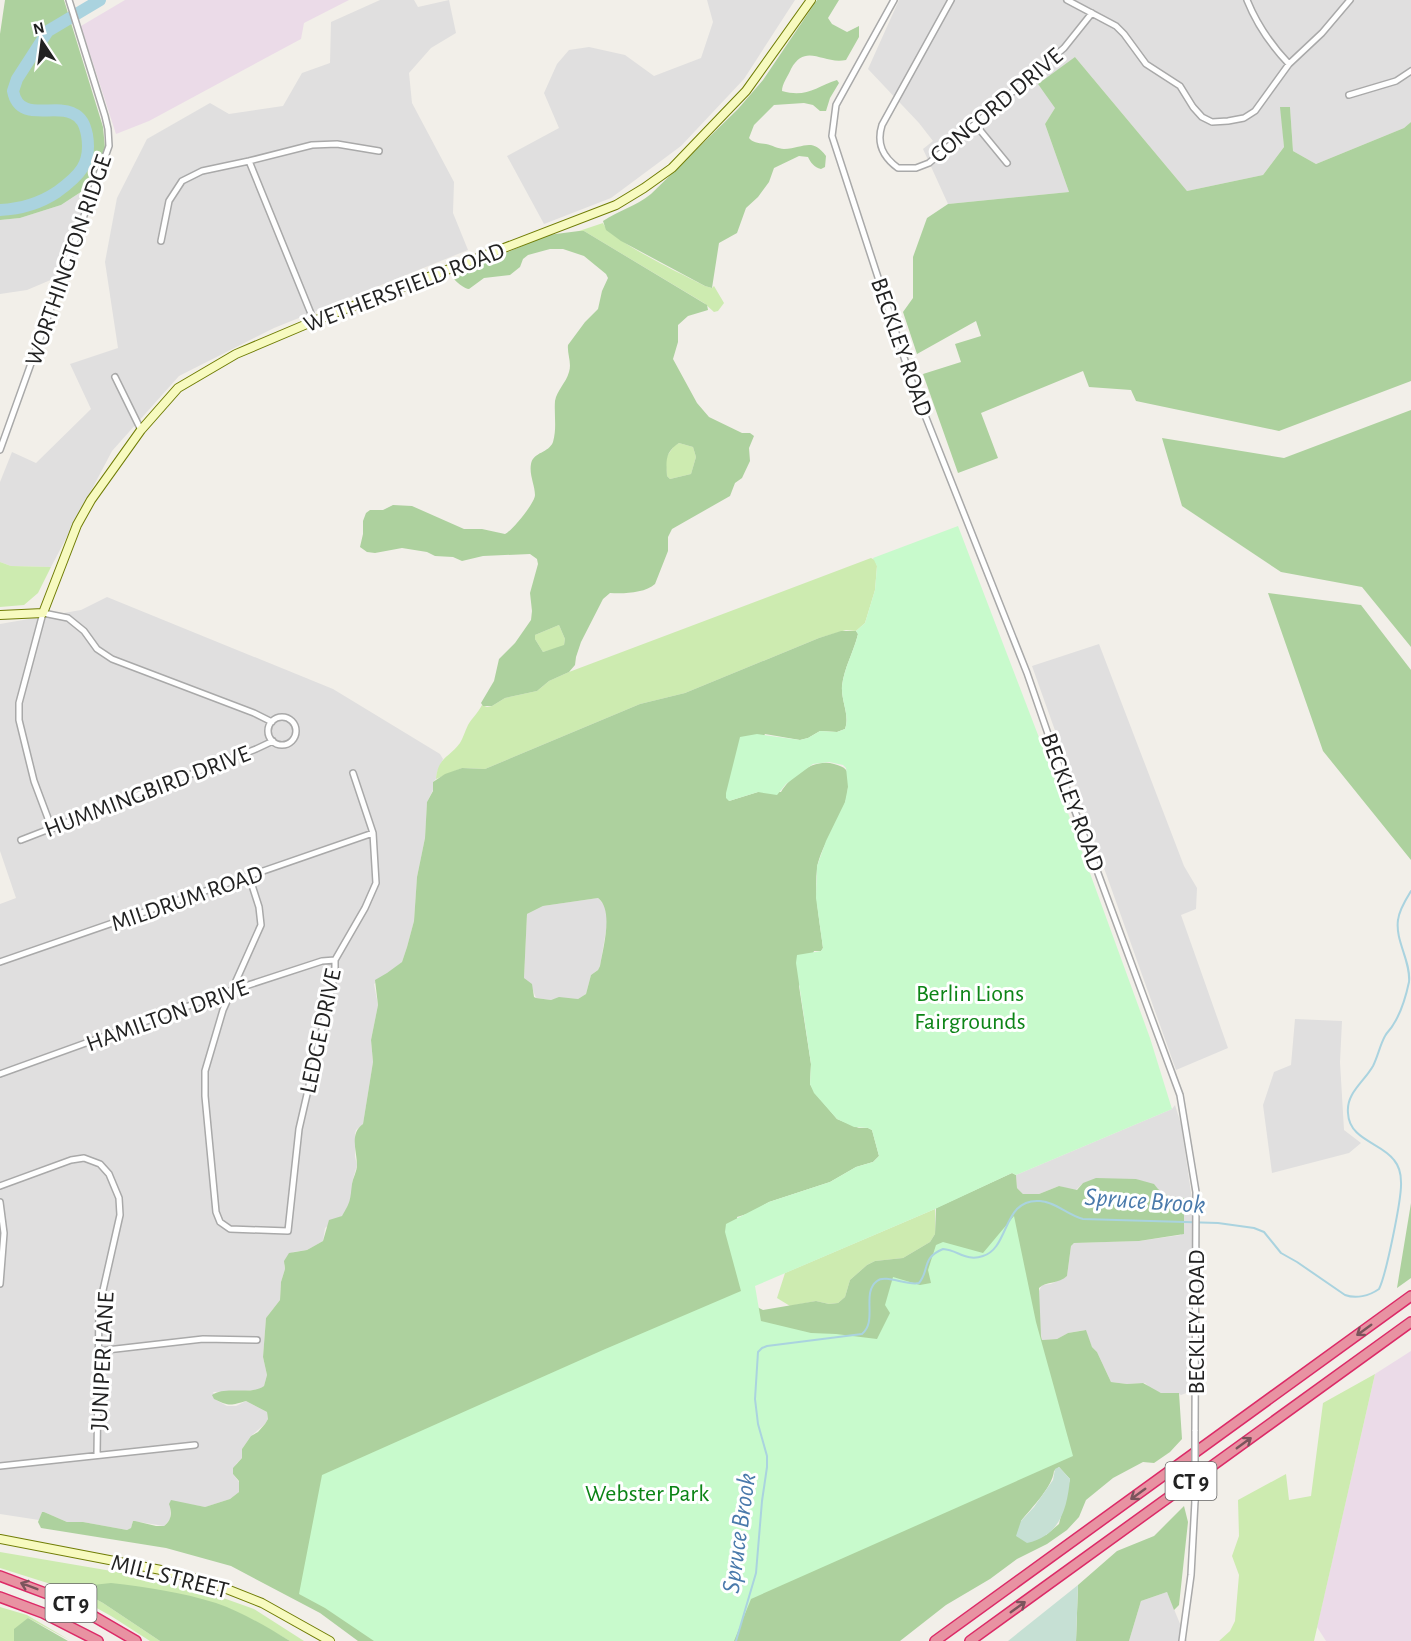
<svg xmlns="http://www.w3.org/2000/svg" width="1411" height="1641" viewBox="0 0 1411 1641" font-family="'Alegreya Sans',sans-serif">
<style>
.residential{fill:#e0dfdf}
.industrial{fill:#ebdbe8}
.grass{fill:#cdebb0}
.forest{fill:#add19e;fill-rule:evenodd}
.wetland{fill:#c6e0d4}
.park{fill:#c8facc}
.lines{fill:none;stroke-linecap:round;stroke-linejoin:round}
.stream{stroke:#aad3df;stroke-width:2}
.river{stroke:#aad3df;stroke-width:12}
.street-casing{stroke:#a9a9a9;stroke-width:8}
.secondary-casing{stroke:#707d05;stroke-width:10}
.highway-casing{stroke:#dc2a67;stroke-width:12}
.street{stroke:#fff;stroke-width:5}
.secondary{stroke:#f7fabf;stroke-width:8}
.highway{stroke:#e892a2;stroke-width:9}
.street-bridge-casing{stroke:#a9a9a9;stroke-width:8;stroke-linecap:butt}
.street-bridge{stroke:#fff;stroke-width:5}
.oneway{stroke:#7b545c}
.labels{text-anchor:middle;stroke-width:6;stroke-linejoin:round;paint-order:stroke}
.shield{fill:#fff;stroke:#646464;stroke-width:1.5}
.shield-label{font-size:22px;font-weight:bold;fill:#222}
.street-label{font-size:24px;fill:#222;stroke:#fff}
.park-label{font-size:24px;fill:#0c8416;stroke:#fff}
.water-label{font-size:26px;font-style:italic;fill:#4a7aab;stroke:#fff}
</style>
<rect width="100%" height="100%" fill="#f2efe9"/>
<path class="residential" d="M380,0H414L418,7L449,0L456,33L431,48L409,73L412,103L454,182L453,213L468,250L274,328L179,376L112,451L51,567L11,566L0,562V482L12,452L36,463L91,409L70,364L118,348L105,262L117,198L147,139L210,103L229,114L283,106L302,73L330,63L331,22Z
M707,0H795L744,79L681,146L611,198L544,224L507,156L559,128L544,93L557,64L569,50L589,47L625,55L654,76L701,58L713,22Z
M899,0H1411V122L1404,128L1316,164L1293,151L1290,107H1281L1284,147L1263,175L1187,191L1075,57L1055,108L1045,124L1069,192L948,204L923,149L933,141L919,123L868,69Z
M90,186L60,276L27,290L0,294V220L20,218L61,205Z
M107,597L333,689L440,754L443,759L437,772L436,779L433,782V790L427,802L425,838L417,877L414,921L407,947L402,962L374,984L378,1005L371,1040L373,1062L363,1124L356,1130L355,1134V1157L357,1165L352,1183V1201L342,1216L325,1228L323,1241L307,1250L293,1252L284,1265L285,1269L281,1282L280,1300L266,1318L263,1357L267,1375L264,1386L261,1389L245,1391L213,1392L218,1401L227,1406H236L246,1401L267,1412L268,1419L265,1424L251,1436L242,1449V1458L236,1464L233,1474L239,1482V1492L230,1499L205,1507L171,1501L170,1519L164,1526L133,1521L131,1528L127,1530L83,1522H67L44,1512H42L39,1520L0,1514V904L16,898L0,851V624L81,610Z
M1099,644L1184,866L1197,888L1196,909L1181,915L1228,1048L1176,1070L1032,666Z
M598,898L605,906L608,919L600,966L598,970L591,975L586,994L578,999L559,998L551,1000L536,998L530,983L526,982L524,978L527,914L543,906Z
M1295,1019L1342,1021L1340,1062L1344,1130L1361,1143L1349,1153L1272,1173L1263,1105L1274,1072L1291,1065Z
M1175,1105L1181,1124L1193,1206L1189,1392L1181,1395L1177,1393H1161L1150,1388L1145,1383L1127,1384L1111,1382L1097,1352L1092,1347L1085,1330L1068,1333L1057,1339L1042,1340L1039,1326L1038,1293L1042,1285L1051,1284L1067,1276L1071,1246L1074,1243L1139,1241L1181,1235L1184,1198L1168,1196L1136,1179L1083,1183L1075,1191L1059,1186L1039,1194H1023L1017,1188L1016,1175L1172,1109Z
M1167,1592L1187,1641H1129L1141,1601Z"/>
<path class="industrial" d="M125,0H349L304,23L301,39L149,121L116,134L81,26Z
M1411,1351V1641H1326L1317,1627L1375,1374Z"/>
<path class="grass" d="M603,223C609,240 686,276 705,286L712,288L714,286L724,303L718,311L714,312L704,303L584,231H579Z
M679,443L693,447L696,457L691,474L670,479L667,476L665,459L674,446Z
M871,558L875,560L877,566L875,590L865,623L856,631L846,630L819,638L685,693L640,704L485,769L462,768L436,779C438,757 449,758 460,743C463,738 465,731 468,725C472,718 478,713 482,705L487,707L492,706L505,698L537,691L549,681L569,672Z
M0,562L11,566L51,567L38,593L24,605L0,607Z
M559,625L565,639L564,646L543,652L535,639V635Z
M935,1209V1234L930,1242L903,1258L875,1261L867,1265L850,1280L845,1297L838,1303L829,1304L816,1301L790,1306L777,1298L785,1273Z
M1375,1374L1314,1641H1219L1230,1631L1235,1621L1239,1575L1232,1556L1239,1536L1238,1500L1286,1474L1289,1500L1311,1496L1323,1403Z
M0,1552L135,1575L212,1594L254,1609L304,1641H290L260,1624L217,1604L75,1587L103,1603L160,1641H150L111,1616L57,1586L0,1568Z
M0,1607L27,1615L71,1641L28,1618L14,1641H0Z"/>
<path class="forest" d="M5,0H64L103,127L105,148L90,186L61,205L20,218L0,220V34Z
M817,0H839L828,18L832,24L847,32L859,26V37L846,60C823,65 806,42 791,69C788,76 782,84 782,91C806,98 816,87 837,80L839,83L830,98L826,111H820L813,105L804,103L774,105L754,125L749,138C753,143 759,143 766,144C772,145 778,149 784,149C804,148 812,137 826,156L825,167L821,169C814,167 811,163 808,157L799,156L774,168L769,182L758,197L746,208L737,233L719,243L712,288L705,286L621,241L606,230L603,221C618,211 636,206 651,194L738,109L763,80Z
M1075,57L1187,191L1263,175L1284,147L1280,107H1290L1293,151L1316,164L1404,128L1411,122V381L1279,431L1136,401L1131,390L1089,387L1083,371L981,413L998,458L958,473L923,374L961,362L955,344L981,336L976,321L917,354L903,312L913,298V257L927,218L948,204L1069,192L1045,124L1055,108L1038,84Z
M579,231H584L707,305L708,310L688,316L678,325V342L673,359L697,403L709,417L742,433H750L754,436L749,448L750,461L742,478L735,483L730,496L672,529L668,537V551L655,584C645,593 624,594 610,593L603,599L581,642L576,657L575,665L569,672L549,681L537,691L505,698L492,706H483L481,703L494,681L499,659L515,643L531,620L532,611L530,593L538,564L537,559L530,554L483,556L462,561L453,557L435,556L427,552L402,548L375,553L367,552L360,547L363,534V521L366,513L370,510H383L393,505L412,506L464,529H482L505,534C511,532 535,503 535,495C535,485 529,475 531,464C533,452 549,453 553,442C557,428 554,415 555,401C557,390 566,383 569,372C572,363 567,354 568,345L585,322L598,309L602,291L608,278L606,274L584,256L563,249H550L528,255L523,259L520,267L510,275L484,278L469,289C465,289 454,281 453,277L463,271L548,235ZM679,443L693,447L696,457L691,474L670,479L667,476C666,461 665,452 679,443ZM559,625L565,639L564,645L543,652L535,639V635Z
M1411,410V647L1362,587L1281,572L1182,506L1162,438L1284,458Z
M1268,593L1361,605L1411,670V860L1323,751Z
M841,631H856L858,634C854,651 844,668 842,686C841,701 850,715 845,729L837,732L820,731L808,738L800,740L765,734L729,801L758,792H781C791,776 814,758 834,764C849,768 849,772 848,787C847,816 820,843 817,869C814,895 820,922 823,948L821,951H814L799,986L811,1064L810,1084L815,1093L837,1119L859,1128H868L872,1130L879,1156L873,1162L856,1167L830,1182L769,1202L750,1213L737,1217L755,1306L763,1310L816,1301L829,1304L838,1303L845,1297L850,1280L867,1265L875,1261L903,1258L930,1242L935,1234L936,1208L1012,1173L1016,1175L1017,1188L1023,1194H1039L1059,1186L1077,1190L1083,1183L1096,1178L1136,1179L1154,1184L1158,1189L1168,1196L1184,1198V1234L1139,1241L1074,1243L1071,1246L1067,1276C1059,1284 1046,1281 1039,1288L1041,1336L1042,1340L1057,1339L1068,1333L1086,1330L1092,1347L1097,1352L1111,1382L1127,1384L1143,1383L1161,1393H1179L1182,1439L1170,1452L1154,1463L1143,1462L1113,1478L1086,1500L1079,1517L1067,1530L1047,1544L1017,1559L990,1579L946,1605L900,1641H358L320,1613L231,1566L166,1548L41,1528L38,1522L42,1512H44L67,1522H83L127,1530L131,1528L133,1521H135L156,1526H164C172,1520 172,1512 169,1504L171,1500L205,1507L230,1499L239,1492V1481L233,1474V1468L242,1458V1449L251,1436L258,1432L265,1424L268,1419L267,1412L246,1401C230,1406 229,1406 214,1399L212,1395C226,1385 250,1396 264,1386L267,1375L263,1357L266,1318L280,1300L281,1282L285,1269L284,1261L289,1253L307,1250L323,1241L329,1220L342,1216C351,1201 350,1200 352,1184C353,1178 357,1171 357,1165C357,1151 349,1134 363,1124L373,1062L371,1040L378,1005L375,980L387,973L402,962L407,947L414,921L417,877L425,838L427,802L433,791V782L445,774L462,768L485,769L640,704L685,693L819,638ZM598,898C614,910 603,948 600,966L598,970L591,975L586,994L578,999L559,997L551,1000L536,998L534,997L532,984L524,978L527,914L543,906ZM1059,1467L1070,1479L1059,1524L1046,1535L1021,1521C1032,1507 1052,1488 1054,1471Z
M1411,1203V1278L1397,1288Z
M1184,1506L1188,1522L1179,1605L1174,1610L1167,1592L1141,1601L1129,1641H1076L1078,1585L1117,1551L1154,1536Z
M111,1583C146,1587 181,1592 216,1603C242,1612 267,1627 290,1641H160L103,1603L74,1587Z
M28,1618L68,1641H14V1629Z"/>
<path class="wetland" d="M1059,1467L1070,1479C1067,1509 1060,1536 1027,1543L1016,1536L1021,1521L1034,1507L1053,1480L1055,1469Z
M1078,1585L1076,1641H1008Z"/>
<path class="park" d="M958,526L1071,821L1150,1038L1172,1109L1016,1175L1012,1173L935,1209L755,1286L761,1321L811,1333L836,1334L877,1339L890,1313L885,1305L893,1277L920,1285L931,1283L928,1270L936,1245L943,1242L983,1253L1014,1216L1036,1322L1073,1456L751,1599L734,1641H374L325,1608L299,1594L322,1475L603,1350L741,1291L725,1232L726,1224L769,1202L830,1182L856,1167L873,1162L879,1156L872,1130L868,1128L854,1127L837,1119L814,1093L810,1084L811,1064L796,963L797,955L821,951L823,948L816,898L817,866L826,841L845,802L848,787L846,768L843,765L829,762L813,764L786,784L777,795L758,792L729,801L726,798V793L740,737L757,734L800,740L808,738L820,731L837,732L845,729C850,715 841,701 842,686C844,668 854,651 858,634L856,631L865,623L875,590L877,566L873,558Z"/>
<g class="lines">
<path class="stream" d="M736,1641L756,1573L762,1501L767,1467V1456L758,1424L755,1399L758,1352L762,1348L767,1346L862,1334C878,1321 861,1293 877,1281C885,1274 907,1286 919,1283C930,1270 921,1258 943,1249C958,1250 966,1262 983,1256C1010,1248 1002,1198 1040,1201C1056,1202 1067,1215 1083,1219L1218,1223L1254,1228L1264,1232L1281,1253L1297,1262L1345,1295C1356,1299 1369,1296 1379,1289C1386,1275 1402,1198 1401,1182C1401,1174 1399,1166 1394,1160C1382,1143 1349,1140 1348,1113C1346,1093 1364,1082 1373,1066C1378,1056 1380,1045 1385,1036C1387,1032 1391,1029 1393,1025C1401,1013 1406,996 1409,982C1411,961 1395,941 1398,920C1399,910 1406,899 1411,891"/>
<path class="river" d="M0,210C21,209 39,204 57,192C79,176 92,164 87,135C85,125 82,117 72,113C53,104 19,123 13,91L17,79L48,31L100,0"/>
<defs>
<path id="street" d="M894,0L836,105L832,136L913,385L1027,673L1068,792L1180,1095L1196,1192L1195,1431
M951,0L882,125C876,144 883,157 898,168H916L929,163L1064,48L1092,13
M1067,0L1116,26L1124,34L1146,64L1180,86L1193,107L1202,117L1212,122L1228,121L1244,118L1255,111L1289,64L1322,33L1350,0
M1247,0C1257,25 1271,45 1289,64
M1349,95L1396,81L1411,71
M975,124L1007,163
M249,161L314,321
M161,241L169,201L182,181L202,171L249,161L312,145L337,144L379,151
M115,377L141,430
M0,450L109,146L108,129L105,116L69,0
M268 731a14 14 0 1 1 28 0a14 14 0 1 1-28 0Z
M52,829L34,781L19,720V703L43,613L68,618L84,631L97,649L112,659L254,713L272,722
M21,840L256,749L273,741
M249,876L259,907L261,925L223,1010L205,1071V1096L216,1212L220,1222L230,1229L288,1231L299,1129L335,973V960L365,908L376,883L373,833L353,773
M0,962L373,833
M0,1074L230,991L322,961L335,960
M0,1186L71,1160L84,1158L100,1164L109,1174L119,1198L120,1215L99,1308L97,1455
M0,1202L4,1233L0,1284
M98,1351L203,1339L257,1340
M0,1466L195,1445
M1182,1641L1191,1575L1195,1501"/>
<path id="secondary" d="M0,615L43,613L77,525L91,500L141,430L178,388L236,354L314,321L616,205L644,188L672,168L746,91L811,0
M0,1539L161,1570L209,1582L262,1603L330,1641"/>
<path id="highway" d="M0,1576L69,1602L136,1641
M0,1597L43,1613L98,1641
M935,1641L1411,1296
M970,1641L1411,1322"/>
</defs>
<use href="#street" class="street-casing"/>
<use href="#secondary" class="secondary-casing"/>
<use href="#highway" class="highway-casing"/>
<use href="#street" class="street"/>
<use href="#secondary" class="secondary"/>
<use href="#highway" class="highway"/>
<defs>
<path id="street-bridge" d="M1195,1501V1431"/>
</defs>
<use href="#street-bridge" class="street-bridge-casing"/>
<use href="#street-bridge" class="street-bridge"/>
</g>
<defs><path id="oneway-shaft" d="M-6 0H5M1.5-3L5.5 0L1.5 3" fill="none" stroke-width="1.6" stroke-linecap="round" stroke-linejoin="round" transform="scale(1.5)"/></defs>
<g class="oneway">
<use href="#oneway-shaft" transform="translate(1364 1330) rotate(144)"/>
<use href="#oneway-shaft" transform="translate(1244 1443) rotate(-36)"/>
<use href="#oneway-shaft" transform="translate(1138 1494) rotate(144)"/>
<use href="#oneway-shaft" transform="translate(29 1586) rotate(-159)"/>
<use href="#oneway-shaft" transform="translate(1018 1607) rotate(-36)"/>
</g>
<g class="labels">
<g class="shield">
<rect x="1165.5" y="1462" width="51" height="38" rx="4.5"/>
<rect x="45.5" y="1584" width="51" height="38" rx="4.5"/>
</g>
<g class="shield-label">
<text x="1191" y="1489">CT 9</text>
<text x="71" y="1611">CT 9</text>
</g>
<g class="street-label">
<text transform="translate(996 105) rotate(-40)" y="8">CONCORD DRIVE</text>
<text transform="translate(68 260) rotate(-71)" y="8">WORTHINGTON RIDGE</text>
<text transform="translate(404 287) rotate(-21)" y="8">WETHERSFIELD ROAD</text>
<text transform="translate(902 347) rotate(71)" y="8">BECKLEY ROAD</text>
<text transform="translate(147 791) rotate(-21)" y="8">HUMMINGBIRD DRIVE</text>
<text transform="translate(1073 802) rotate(70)" y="8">BECKLEY ROAD</text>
<text transform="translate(187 898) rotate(-19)" y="8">MILDRUM ROAD</text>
<text transform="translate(167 1015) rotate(-20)" y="8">HAMILTON DRIVE</text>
<text transform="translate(320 1031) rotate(-78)" y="8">LEDGE DRIVE</text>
<text transform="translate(1196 1322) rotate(-90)" y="8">BECKLEY ROAD</text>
<text transform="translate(102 1361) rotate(-87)" y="8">JUNIPER LANE</text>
<text transform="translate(170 1576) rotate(14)" y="8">MILL STREET</text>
</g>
<g class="park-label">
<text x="970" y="1001">Berlin Lions<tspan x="970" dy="28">Fairgrounds</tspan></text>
<text x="647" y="1501">Webster Park</text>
</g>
<g class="water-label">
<text transform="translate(1145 1200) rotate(4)" y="9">Spruce Brook</text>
<text transform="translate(738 1533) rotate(-82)" y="9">Spruce Brook</text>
</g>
</g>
<g transform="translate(42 42) rotate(347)" stroke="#ffffff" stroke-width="4.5" paint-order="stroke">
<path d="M0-4.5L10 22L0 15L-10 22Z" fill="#222222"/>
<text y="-9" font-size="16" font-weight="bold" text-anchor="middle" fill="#222222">N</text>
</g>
</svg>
